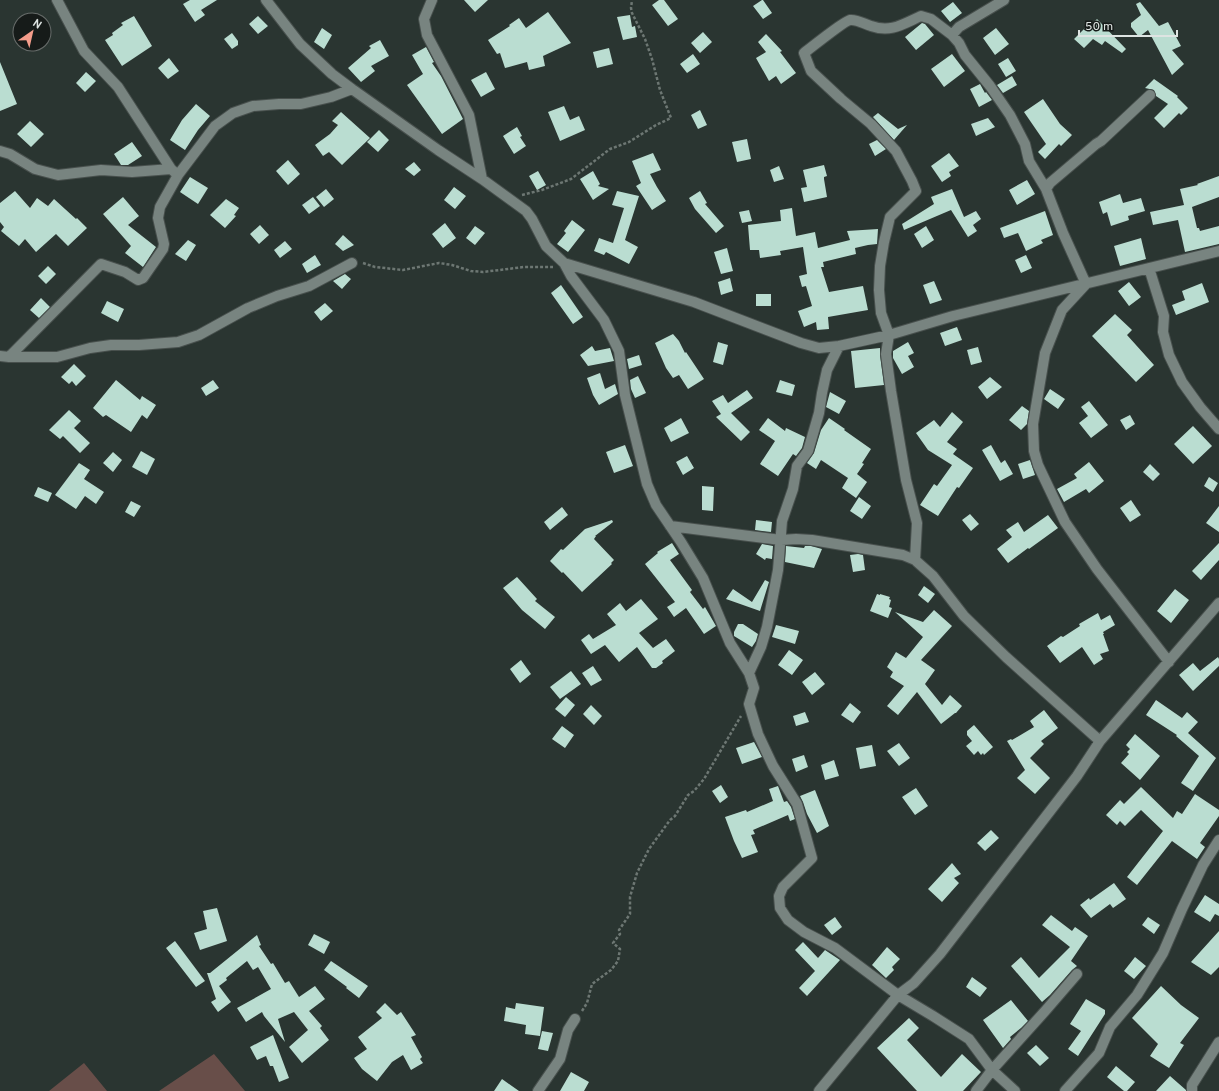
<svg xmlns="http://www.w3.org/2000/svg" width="1219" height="1091" viewBox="0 0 1219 1091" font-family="Overpass,sans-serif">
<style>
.green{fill:#684e49}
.building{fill:#baddd1}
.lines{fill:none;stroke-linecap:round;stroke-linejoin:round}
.minor-casing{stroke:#48504d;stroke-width:12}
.path{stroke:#6d7773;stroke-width:2.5;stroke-dasharray:3 2;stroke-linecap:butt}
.minor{stroke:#788480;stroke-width:10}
</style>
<rect width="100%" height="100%" fill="#2a3531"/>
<path class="green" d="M214,1054L245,1091H159Z
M84,1063L107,1091H49Z"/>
<path class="building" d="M190,0H217L201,10L205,15L195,22L183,4Z
M464,0H488L475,12Z
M659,0H664L678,19L668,26L652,5Z
M762,0H763L772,13L763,19L753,6Z
M953,2L962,13L950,22L941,11Z
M1140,2L1159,26L1168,22L1181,46L1172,50L1184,64L1172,75L1148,30L1139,37L1131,27V23L1141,15L1136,4Z
M548,12L571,43L543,56L545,66L529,70L527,62L505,68L500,53L497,54L488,40L510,26L509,25L519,18L526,28Z
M630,15L632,27L635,26L637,37L623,40L617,17Z
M134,16L152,46L122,66L105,40L113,35L112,33L123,25L121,23Z
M258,16L268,26L258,34L249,24Z
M1097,19L1126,49L1122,53L1105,41L1102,45L1093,39L1084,48L1074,39L1085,28L1087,30Z
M922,23L925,24L934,35L916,50L905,37Z
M322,28L332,35L324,49L314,42Z
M996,28L1009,44L995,55L983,38Z
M703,32L712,42L700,53L691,43Z
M232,33L238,41V45L232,49L224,39Z
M766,34L782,51L780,52L796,73L781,84L776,76L769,81L756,58L766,52L758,42Z
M380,40L389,56L371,66L375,71L361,82L348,68L371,48L369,46Z
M426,47L434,62L432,63L441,76L463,119L442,134L407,85L423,74L412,55Z
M609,48L613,64L597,68L593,52Z
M693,54L700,64L687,73L680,64Z
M952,54L965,71L944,87L931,69Z
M169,58L179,71L168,79L158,68Z
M1008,58L1016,71L1006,77L998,64Z
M0,62L17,104L0,111Z
M86,72L96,81L85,92L76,83Z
M486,72L495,89L481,97L471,80Z
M1012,76L1017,85L1003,93L997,85Z
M1154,79L1178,96L1177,97L1188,108L1181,115L1179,113L1164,128L1154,118L1168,104L1156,96L1154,90L1145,88Z
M980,84L985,93L986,92L992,100L979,107L970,89Z
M1043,99L1060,124L1072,135L1061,146L1059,144L1045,159L1038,152L1046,144L1024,112Z
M196,104L210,116L198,130L185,150L170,140L182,120Z
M564,106L570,120L579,116L585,130L560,141L548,112Z
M700,110L707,125L698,129L691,115Z
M341,112L370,138L342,165L329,152L323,156L315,145L330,134L338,125L332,121Z
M878,113L898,129L907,125L894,140L873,117Z
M988,118L995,127L976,136L971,124Z
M30,121L44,134L31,147L17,134Z
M517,127L522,136L520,137L526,146L514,154L503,136Z
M379,130L389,140L378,152L367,142Z
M747,139L751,159L737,162L732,142Z
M877,140L886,149L875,156L869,144Z
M132,142L142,156L128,165H121L114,154Z
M653,153L661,170L650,174L657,187L666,201L652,210L636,186L641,183L632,161Z
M949,153L959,166L949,172L951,176L942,182L931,166Z
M288,160L300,174L288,185L276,171Z
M414,162L421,170L414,176L405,169Z
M824,165L827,176L824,177V179L827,197L804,202L801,188L807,187L803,170Z
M779,166L784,179L774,182L770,170Z
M538,171L546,185L537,190L529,176Z
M593,171L600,184L598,186L609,189L593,200L580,179Z
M1219,176V197L1192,207L1197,228H1199L1200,231L1219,226V244L1185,252L1178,220L1153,225L1150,212L1184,205L1180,189L1198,185L1197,184Z
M190,177L208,188L198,204L180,192Z
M1027,180L1035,194L1017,205L1009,190Z
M454,187L466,196L455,209L444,200Z
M326,189L334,199L324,207L316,197Z
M952,189L964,217L976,211L981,219L973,225L977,231L968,237L951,210L904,230L902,224L934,204L931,197Z
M15,191L30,208L37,198L48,206L54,199L76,219L77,218L87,228L68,246L56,234L36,252L25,239L19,246L1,231L4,227L0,222V203Z
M617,191L639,196L625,240L638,247L629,264L606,252L604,255L594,251L599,238L613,243L624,208L612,205Z
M700,191L707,203L705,204L724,226L716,233L695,209L689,198Z
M1120,194L1123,203L1141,198L1145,211L1128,216L1129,220L1111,226L1107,212L1103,214L1099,202Z
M123,197L139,216L128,225L156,247L143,267L125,253L131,246L103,214Z
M313,197L320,206L309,214L302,205Z
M226,199L239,208L234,215L236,216L225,228L210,215Z
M792,208L796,236L815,232L818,248L850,240L847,231L878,229L877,244L868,245L855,248L856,254L823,262L824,267H821L829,292L863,286L868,310L828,317L829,329L817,330L816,322L804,327L798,311L812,306L806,286L802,287L799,276L807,274L803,247L780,251L781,255L760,258L759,250H750L748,225L781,221L780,210Z
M749,210L752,221L742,223L739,212Z
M1045,211L1053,235L1041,240L1043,243L1026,251L1018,233L1004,238L1000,228Z
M572,220L585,230L568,252L557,244L566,233L564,231Z
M445,223L456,238L443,248L432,234Z
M260,225L269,235L259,244L250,234Z
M475,226L485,233L475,245L466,238Z
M926,226L934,240L922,248L914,234Z
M343,235L354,245L343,251L335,244Z
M1141,238L1146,259L1120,266L1114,246Z
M188,240L196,245L186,261L175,254Z
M285,241L292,249L280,258L274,250Z
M727,248L733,271L721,274L714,252Z
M315,255L321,265L307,273L302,264Z
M1026,255L1032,268L1021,273L1015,260Z
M48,266L56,274L46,284L38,276Z
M345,274L351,279L342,289L333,281Z
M730,278L733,291L721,295L718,282Z
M934,281L942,300L930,304L923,285Z
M1129,282L1141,297L1129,306L1118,291Z
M1202,283L1209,302L1176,315L1172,305L1185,300L1182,291Z
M561,285L583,317L573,324L551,293Z
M756,294H771V306H756Z
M41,298L50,307L39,318L30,310Z
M107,301L124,309L118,322L101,313Z
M325,303L333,311L321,321L314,312Z
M1115,314L1132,330L1127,335L1154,365L1136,382L1092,336Z
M957,327L962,340L945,346L940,333Z
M673,334L679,341L685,353L686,352L704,379L688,389L679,375L673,378L666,368L655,343Z
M718,342L728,345L723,365L713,362Z
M908,342L914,353L908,356L914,367L902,374L893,358V351Z
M592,346L595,351L610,348L614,361L588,366L580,355Z
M978,347L982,362L971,365L967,350Z
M880,348V355L884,385L855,388L851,351Z
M639,355L642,365L629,369L627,359Z
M74,364L86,376L76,386L72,381L69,384L61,377Z
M600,373L605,389L615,384L618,394L599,405L593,395L587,378Z
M638,376L646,393L635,398L631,389L630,380Z
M990,377L1002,387L987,399L978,387Z
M116,380L140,400L142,396L156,405L147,419L142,415L131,432L106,415L103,417L93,408Z
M213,380L219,388L206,396L201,388Z
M780,380L795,385L792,396L776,392Z
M1050,389L1065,399L1058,409L1044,399Z
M747,390L753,398L731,413L750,432L741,441L716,417L721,414L712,401L723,395L728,403Z
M830,392L846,401L839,414L826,407Z
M1089,401L1108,425L1091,438L1079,423L1088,416L1081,407Z
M1022,406L1029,411L1027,424L1021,430L1009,420Z
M69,410L81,421L74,428L90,443L80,453L63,436L60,439L49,430Z
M952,412L963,422L947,442L957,449L953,454L973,468L959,488L957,487L938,516L920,505L934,484L937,486L952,465L928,450L916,433L934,420L940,427Z
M1130,415L1135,424L1126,430L1120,420Z
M681,418L689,433L671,442L664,428Z
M768,418L785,431L786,428L805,437L802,448L796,456L793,454L778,476L760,464L775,441L759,430Z
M829,418L845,429L844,430L871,449L862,463L864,464L857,474L867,482L856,498L842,488L848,478L821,460L816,469L807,463L814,453L821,430Z
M1193,426L1212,446L1193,464L1174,444Z
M625,445L633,466L614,473L606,452Z
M991,445L1001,463L1005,460L1013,474L1000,481L982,450Z
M141,451L155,459L147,475L132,467Z
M113,452L122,460L113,472L103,463Z
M687,456L694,468L683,475L676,462Z
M1030,460L1035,475L1023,479L1018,464Z
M1089,462L1104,481L1089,493L1086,489L1064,502L1057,489L1077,478L1074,474Z
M79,463L90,470L84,479L104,492L96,504L85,496L76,509L55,495Z
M1150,464L1160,474L1153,481L1143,472Z
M1209,477L1218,483L1213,492L1204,486Z
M702,486L714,487L713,511L702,510Z
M38,487L52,493L48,502L34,496Z
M859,497L871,506L862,519L850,511Z
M1131,500L1141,515L1130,522L1120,508Z
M131,501L141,506L134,517L125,512Z
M1219,506V532L1206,523Z
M562,507L568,515L550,530L544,522Z
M970,514L979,524L971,531L962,520Z
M1048,515L1058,528L1029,549L1028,548L1008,563L997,549L1012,537L1006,530L1018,522L1024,532Z
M612,520L613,522L595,536H596L594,539L614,560L611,563L612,564L582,592L563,572L562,573L550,561L561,549L563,550L585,529Z
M756,520L772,522L771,532L755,530Z
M672,543L679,554L670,560L692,590L690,592L703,609L705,607L716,626L704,634L686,608L674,617L667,607L675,602L645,564L658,553L657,552Z
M1219,543V560L1201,580L1192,571Z
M762,544L773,546L772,559L766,558L765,560L756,554Z
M786,546L804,548L805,546H811L822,549L814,568L785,562Z
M858,554L863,555L865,570L853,572L850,555Z
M517,577L537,599L535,601L555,617L545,629L522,610L503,588Z
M765,580L769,582L760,611L726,599L733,589L752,602Z
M924,586L935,594L928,603L918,595Z
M1175,589L1189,600L1171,623L1157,611Z
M877,594L880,595V594L890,597L889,599L891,600L889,607L892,608L888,618L870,611Z
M641,599L658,619L639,633L653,648L666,639L675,651L662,661L663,663L656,668H652L637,647L619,662L605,645L591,654L581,640L589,634L593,639L616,625L607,614L620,603L626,611Z
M934,610L952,626L921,660L935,670L925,684L942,705L950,695L962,706L956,713H955L941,724L917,692L898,715L887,706L904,686L890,677L893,672L887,667L896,652L906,658L923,637L895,612L923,622Z
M1098,613L1101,620L1110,615L1115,625L1103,632L1104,634H1103L1109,651L1100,654L1103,659L1094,665L1082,647L1060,663L1047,646L1061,636L1063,637L1080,626L1079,624Z
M738,624H743L758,634L756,641L752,647L734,636V632Z
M776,625L799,631L795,644L772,637Z
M789,650L803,660L792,675L778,665Z
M1218,657L1219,659V666L1193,691L1179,675L1193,663L1200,671Z
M521,660L531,674L520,683L510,669Z
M593,666L602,680L591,686L582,673Z
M571,671L581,684L560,699L550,687Z
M815,672L825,684L812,695L802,682Z
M566,697L575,705L565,717L555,709Z
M1156,700L1182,718L1187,712L1198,722L1188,733L1216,758L1193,791L1181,783L1199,756L1176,736L1177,735L1146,715Z
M850,703L861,712L853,723L841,715Z
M591,705L602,716L594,725L583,714Z
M1044,710L1058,728L1041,741L1044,744L1030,758L1050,778L1035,794L1017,778L1025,770L1007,741L1011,739L1012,740L1034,727L1030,721Z
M805,712L809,722L796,726L793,716Z
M974,725L993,747L984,755L983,753L981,755L978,751L974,755L966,746L972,741L967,735V731Z
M562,726L574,735L565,748L552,739Z
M1135,734L1160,756L1140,780L1121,763L1129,754L1127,752L1130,749L1126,745Z
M754,742L762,757L742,764L736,748Z
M899,743L910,758L899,766L887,751Z
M872,745L876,766L860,769L856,748Z
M804,755L808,767L796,772L792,759Z
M834,760L839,776L825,780L821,765Z
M721,785L728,797L720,803L712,791Z
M778,786L784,802L787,801L791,807L795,819L790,821L788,815L753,830L755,834L751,835L758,852L742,858L734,841L725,817L746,810L747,812L773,801L769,789Z
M1141,787L1173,818L1177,811L1182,814L1195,794L1219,810V816L1200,843L1205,847L1197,859L1172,841L1137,885L1127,877L1163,831L1141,810L1125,826L1120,821L1117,825L1106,815L1120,800L1124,804Z
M916,788L928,806L915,815L902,797Z
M815,790L829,826L817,833L807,814L803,802L800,796Z
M991,830L999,838L985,851L977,843Z
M952,863L961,874L954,878L959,883L942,902L928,889Z
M1114,883L1126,899L1113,908L1110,904L1091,918L1080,905L1089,898L1090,900Z
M1205,895L1219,904V916L1215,914L1210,922L1194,912Z
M217,908L227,941L200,950L194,933L207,929L203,911Z
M1051,915L1072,931L1075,927L1088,936L1071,961L1077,966L1072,970L1050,995L1042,1002L1011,966L1021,957L1039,978L1070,947L1042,925Z
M835,917L842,927L832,935L824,925Z
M1148,917L1160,925L1154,934L1142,925Z
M1219,931V967L1211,975L1191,962Z
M314,934L330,942L324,954L308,945Z
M257,935L261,945L259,946L271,964L273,963L285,983L289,981L299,997L315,986L325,999L309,1011L322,1026L320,1028L329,1040L302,1063L289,1047L308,1030L294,1012L278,1019L285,1042L264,1016L262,1012L246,1022L237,1008L271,989L258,967L253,970L247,961L226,978L227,980L219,986L231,1002L218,1012L211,1002L216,999L207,973H210Z
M175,941L205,981L196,987L166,948Z
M803,942L818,958L825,950L840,960L807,996L799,988L815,971L795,950Z
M887,947L900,959L892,967L894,970L886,978L872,965Z
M1135,957L1146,966L1134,979L1124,971Z
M331,961L368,986L359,998L346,988L347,987L324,970Z
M972,977L987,988L980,997L966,987Z
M1161,986L1181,1005L1199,1018L1180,1043L1184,1045L1169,1068L1150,1056L1158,1044L1132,1018Z
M1086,999L1105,1010V1014L1078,1056L1068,1049L1081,1031L1070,1024Z
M1011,1000L1028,1021L1021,1028L1010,1037L1011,1039L1003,1048L983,1020Z
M385,1003L397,1015L401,1012L416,1035L411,1037L422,1057L420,1059L423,1063L411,1070L403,1055L392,1062L377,1081L362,1069L354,1058L367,1049L358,1037L382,1018L376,1012Z
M516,1003L544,1007L540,1036L525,1034L526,1025L504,1021L506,1007L515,1009Z
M909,1018L919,1028L907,1040L941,1077L962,1054L981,1072L963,1091H917L877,1048Z
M542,1031L553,1033L548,1051L538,1049Z
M273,1035L289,1078L279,1082L273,1066H270L266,1056L257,1060L250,1047Z
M1036,1045L1049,1058L1040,1066L1027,1053Z
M1116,1066L1135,1082L1127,1091H1124L1107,1077Z
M571,1072L589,1082L584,1091H560Z
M1170,1076L1186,1090V1091H1156Z
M502,1079L519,1091H494Z"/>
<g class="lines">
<defs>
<path id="minor" d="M57,0L84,51L118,87L171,169L178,175
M266,0L300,44L332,74L352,89L438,150L482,179L526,211L532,219L546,246L564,263L694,302L801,343L819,348L839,346L889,335L953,316L1219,251
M432,0L424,19L427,35L469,115L482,179
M1004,0L959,27L952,35L959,43L965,55L990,86L1010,115L1025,144L1029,161L1046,189L1063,233L1086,284L1062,310L1045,353L1033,424L1034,451L1038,465L1065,522L1097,569L1169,662
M952,35L931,19L921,16C903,24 891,33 871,26C864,24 857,19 850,20C844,21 812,47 804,53L811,71L841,99L871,124L896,151L912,181L916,191L890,217L884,242L880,266L879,290L881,313L889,335L886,354L891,391L906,480L917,523L915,560L933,576L964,616L1006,657L1100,741
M0,151L10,154L35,169L58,175L101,170L132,172L171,169
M1046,189L1050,183L1096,144L1101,141L1150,95
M564,263L571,276L604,320L619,351L625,395L647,484L656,505L681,542L703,578L730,643L749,673L754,688L749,704L758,734L773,766L797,804L812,858L783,887L779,896L780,908L788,920L804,932L835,948L898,995L933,1016L969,1039L992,1070L1015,1091
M1149,268L1164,316L1163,332L1169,355L1182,382L1200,407L1219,429
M0,356L9,357H57L90,348L111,345H139L178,342L199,335L248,308L277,296L309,286L352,263
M9,357L101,264L125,272L138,280L143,278L163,249L164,244L158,218L160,207L178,175L215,126L233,113L253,106L279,104H301L331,97L352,89
M670,526L781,540L796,539L812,540L903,555L915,560
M749,673L761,647L767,627L778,570L782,521L793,489L797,466L808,451L819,413L822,393L827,370L839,346
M538,1091L560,1059L568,1030L575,1019
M819,1091L898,995L914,983L940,954L1077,776L1100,741L1219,603
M976,1091L992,1070L1046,1010L1077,974
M1065,1091L1099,1053L1110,1027L1137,995L1163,953L1182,909L1203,865L1219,840
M1192,1091V1085L1219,1042"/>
</defs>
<use href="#minor" class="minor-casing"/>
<path class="path" d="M522,195L542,190L571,179L610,149L629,142L656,125L671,118L660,90L652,59L645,39L632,13L631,8L632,0
M363,263L375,267L403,270L439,263L452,265L471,271L483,272L524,267H553
M582,1011L587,1003L592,984L611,970L618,961L620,949L613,943L620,934L619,930L630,914V897L637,873L649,849L670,820L675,816L688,795L694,791L704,779L741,716"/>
<use href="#minor" class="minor"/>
</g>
<g transform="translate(32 32) rotate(34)"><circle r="19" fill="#161b19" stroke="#666b69"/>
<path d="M0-3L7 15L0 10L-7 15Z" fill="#f49d8b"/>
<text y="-6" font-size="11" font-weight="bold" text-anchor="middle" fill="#dee4e2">N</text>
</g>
<path d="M1079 30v6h98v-6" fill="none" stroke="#dee4e2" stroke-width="2"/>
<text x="1085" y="30" font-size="12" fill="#dee4e2" stroke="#161b19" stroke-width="3" paint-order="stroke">50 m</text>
</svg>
